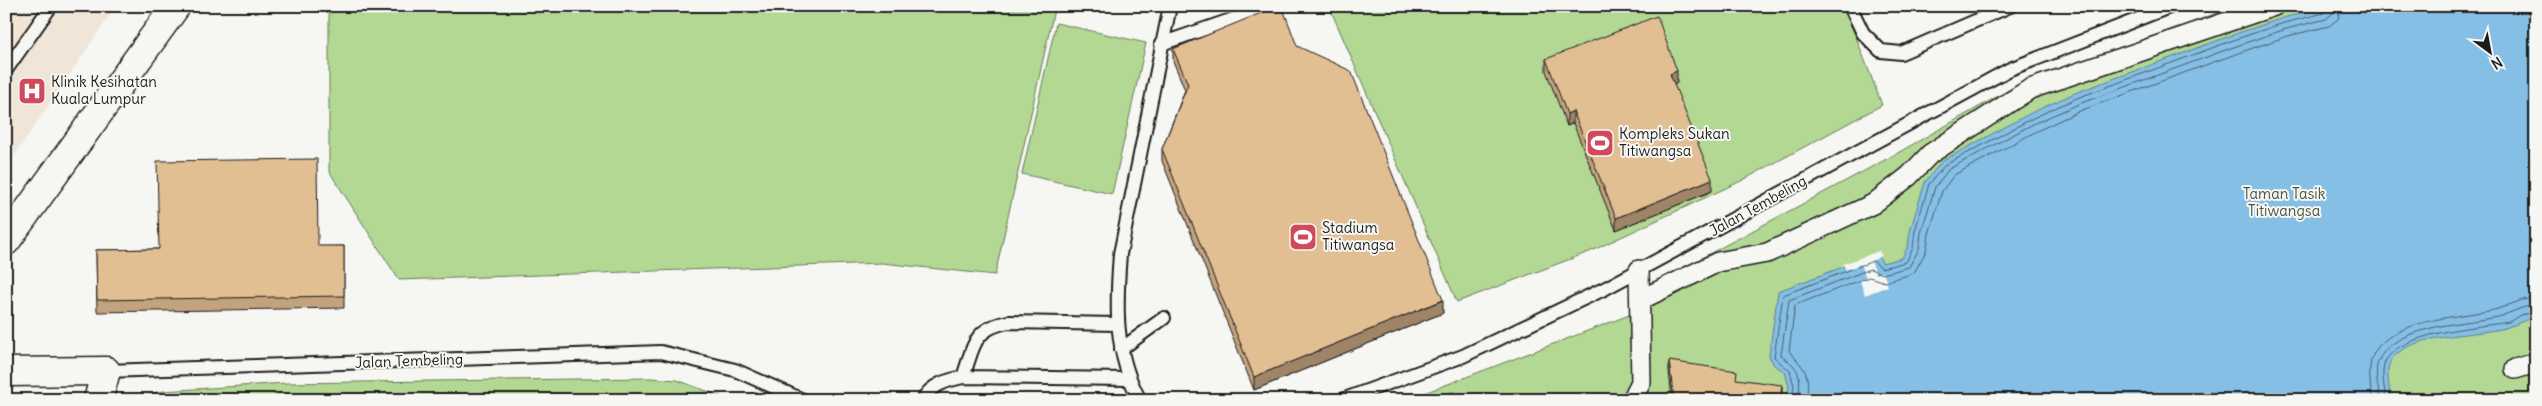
<svg xmlns="http://www.w3.org/2000/svg" width="2542" height="406" viewBox="0 0 2542 406" font-family="Delius,sans-serif">
<style>
.built{fill:#f0e5d6}
.green{fill:#b2d893;stroke:#677a58}
.water{fill:#86bfe5;stroke:#5c7e95}
.pier{fill:#f6f6f2}
.lines{fill:none;stroke-linecap:round;stroke-linejoin:round}
.shore{stroke:#465d6c;stroke-width:1}
.service-casing{stroke:#1c1c1c;stroke-width:16}
.pedestrian-casing{stroke:#1c1c1c;stroke-width:22}
.tertiary-casing{stroke:#1c1c1c;stroke-width:31}
.service{stroke:#f6f6f2;stroke-width:12}
.pedestrian{stroke:#f6f6f2;stroke-width:19}
.tertiary{stroke:#f6f6f2;stroke-width:28}
.wall{fill:#c2a37e;stroke:#1c1c1c}
.shaded-wall{fill:#9e8567;stroke:#1c1c1c}
.building{fill:#e2be93;stroke:#1c1c1c}
.labels{text-anchor:middle;stroke-width:4;stroke-linejoin:round;paint-order:stroke}
.poi-label{font-size:15px;fill:#1c1c1c;stroke:#f6f6f2;text-anchor:start}
.park-label{font-size:15px;fill:#495440;stroke:#f6f6f2}
.street-label{font-size:15px;fill:#1c1c1c;stroke:#f6f6f2}
</style>
<rect width="100%" height="100%" fill="#f6f6f2"/>
<filter id="ink" filterUnits="userSpaceOnUse"><feTurbulence type="fractalNoise" baseFrequency=".02" numOctaves="2"/><feDisplacementMap in="SourceGraphic" scale="10" xChannelSelector="R" yChannelSelector="G"/><feConvolveMatrix kernelMatrix="1 2 1 2 8 2 1 2 1" color-interpolation-filters="sRGB"/></filter>
<g filter="url(#ink)">
<path class="built" d="M6,6H116L6,168Z"/>
<path class="green" d="M329,6H736L1054,10L995,275L882,263L399,280L329,171Z
M1329,6H1844L1882,105L1741,181L1589,252L1457,302Z
M2237,6H2536V400H1406L1653,306L1651,285L1894,155L2021,83Z
M1056,23L1146,43L1112,194L1022,174Z
M651,378L677,380L731,400H138L153,393L164,391L286,383Z"/>
<path class="water" d="M2330,6H2536V316C2527,319 2520,323 2511,326C2483,337 2401,331 2389,365C2386,375 2390,390 2391,400H1787L1789,387L1785,372L1774,365L1769,356L1778,291L1878,254L1882,263L1902,258L1908,246L1910,231L1925,182L1942,161L2031,113L2075,93L2238,33L2283,18Z"/>
<path class="pier" d="M1879,251L1882,256L1871,261L1876,274L1883,272L1888,286L1865,295L1860,281L1866,278L1861,264L1846,270L1843,264Z"/>
<g class="lines">
<path class="shore" d="M1792,400L1794,386L1790,371L1774,357L1783,295L1873,261L1882,268L1906,262L1913,248L1915,231L1929,184L1945,165L2033,118L2077,98L2239,38L2284,23L2324,13L2328,6
M1798,400C1800,389 1802,374 1793,365C1790,361 1784,359 1781,355L1789,300L1870,269L1883,274L1909,267L1919,249L1921,233L1935,187L1949,169L2035,123L2079,104L2242,44L2286,29L2326,19L2332,14L2334,6
M1806,400C1811,374 1805,369 1789,351L1795,305L1869,277L1885,282L1914,273L1926,251L1929,234L1942,191L1954,175L2039,130L2082,110L2244,51L2288,36L2329,26L2338,19L2341,6
M2372,400C2371,388 2368,373 2371,361C2381,321 2455,317 2488,311C2505,309 2519,298 2536,298
M2380,400C2379,389 2374,372 2378,362C2392,326 2460,324 2492,318C2507,316 2520,306 2536,305
M2386,400C2385,390 2381,375 2384,365C2393,332 2480,327 2509,322L2520,315L2536,312"/>
<defs>
<path id="service" d="M1850,6L1863,33L1881,51L1901,53L2010,6
M1161,44L1251,13L1259,6
M6,70L51,6
M1121,349L1164,318
M106,371L661,352L735,370L803,400
M963,377C974,347 972,329 1008,322L1117,324
M923,400C930,385 948,380 963,377L1128,379
M1140,400C1114,354 1116,305 1120,254L1170,6
M1342,400L1463,356L1606,288L2010,69L2172,6"/>
<path id="pedestrian" d="M1640,300L1718,262L1767,253L1873,204L1909,176L1930,154L2030,89L2274,6
M2515,369L2536,363
M1632,400L1641,382L1639,270"/>
<path id="tertiary" d="M6,241L176,6
M6,372L106,371L98,400"/>
</defs>
<use href="#service" class="service-casing"/>
<use href="#pedestrian" class="pedestrian-casing"/>
<use href="#tertiary" class="tertiary-casing"/>
<use href="#service" class="service"/>
<use href="#pedestrian" class="pedestrian"/>
<use href="#tertiary" class="tertiary"/>
</g>
<path class="wall" d="M1297,46L1443,313L1254,390L1162,161V149L1185,90L1173,61V49Z
M1546,59L1677,83L1674,85L1712,191L1616,230L1573,123L1567,126L1546,71Z
M344,246V308L97,312L96,250Z
M1669,361L1737,380L1782,395L1781,400H1672L1669,371Z"/>
<path class="shaded-wall" d="M6,6H12L6,14Z
M1677,71V83L1670,86V74Z
M1573,111V123L1567,126V114Z
M1712,179V191L1616,230V218Z
M1443,300V313L1254,390V377Z
M1782,385V395L1781,400H1780Z"/>
<path class="building" d="M1278,6H1282L1297,46L1351,71L1443,300L1254,377L1162,149L1188,84L1173,49Z
M1657,16L1677,71L1670,74L1712,179L1616,218L1573,111L1567,114L1546,59Z
M317,159L318,246H344V296L97,300L96,250L159,249L157,161Z
M1669,361L1737,371L1736,379L1782,385L1780,400H1674Z
M1453,392L1456,400H1432Z"/>
</g>
<defs>
<symbol id="hospital-square" viewBox="-11 -11 22 22"><rect x="-9" y="-9" width="18" height="18" rx="4" fill="#d1495b" stroke="#f6f6f2"/><path d="M-5-5h3v3.5h4V-5h3V5h-3V1.5h-4V5h-3Z" fill="#fff"/></symbol>
<symbol id="stadium-square" viewBox="-11 -11 22 22"><rect x="-9" y="-9" width="18" height="18" rx="4" fill="#d1495b" stroke="#f6f6f2"/><path d="M0-5a6.5 5 0 1 0 0 10a6.5 5 0 1 0 0-10ZM-3.5-1.8h7v3.6h-7Z" fill="#fff"/></symbol>
</defs>
<g fill-rule="evenodd">
<use href="#hospital-square" x="16" y="75" width="32" height="32"/>
<use href="#stadium-square" x="1584" y="127" width="32" height="32"/>
<use href="#stadium-square" x="1287" y="221" width="32" height="32"/>
</g>
<g class="labels">
<g class="poi-label">
<text x="51" y="87">Klinik Kesihatan<tspan x="51" dy="17">Kuala Lumpur</tspan></text>
<text x="1619" y="139">Kompleks Sukan<tspan x="1619" dy="17">Titiwangsa</tspan></text>
<text x="1322" y="233">Stadium<tspan x="1322" dy="17">Titiwangsa</tspan></text>
</g>
<g class="park-label">
<text x="2284" y="199">Taman Tasik<tspan x="2284" dy="17">Titiwangsa</tspan></text>
</g>
<g class="street-label">
<text transform="translate(1758 206) rotate(-29)" y="5">Jalan Tembeling</text>
<text transform="translate(409 361) rotate(-2)" y="5">Jalan Tembeling</text>
</g>
</g>
<rect width="2542" height="406" fill="none" stroke="#f6f6f2" stroke-width="25"/>
<rect x="12" y="12" width="2517" height="381" fill="none" stroke="#1c1c1c" stroke-width="2" filter="url(#ink)"/>
<g transform="translate(2490 52) rotate(148)" stroke="#f6f6f2" stroke-width="4" paint-order="stroke">
<path d="M0-4L9 19L0 12L-9 19Z" fill="#1c1c1c"/>
<text y="-8" font-size="14" font-weight="bold" text-anchor="middle" fill="#1c1c1c">N</text>
</g>
</svg>
